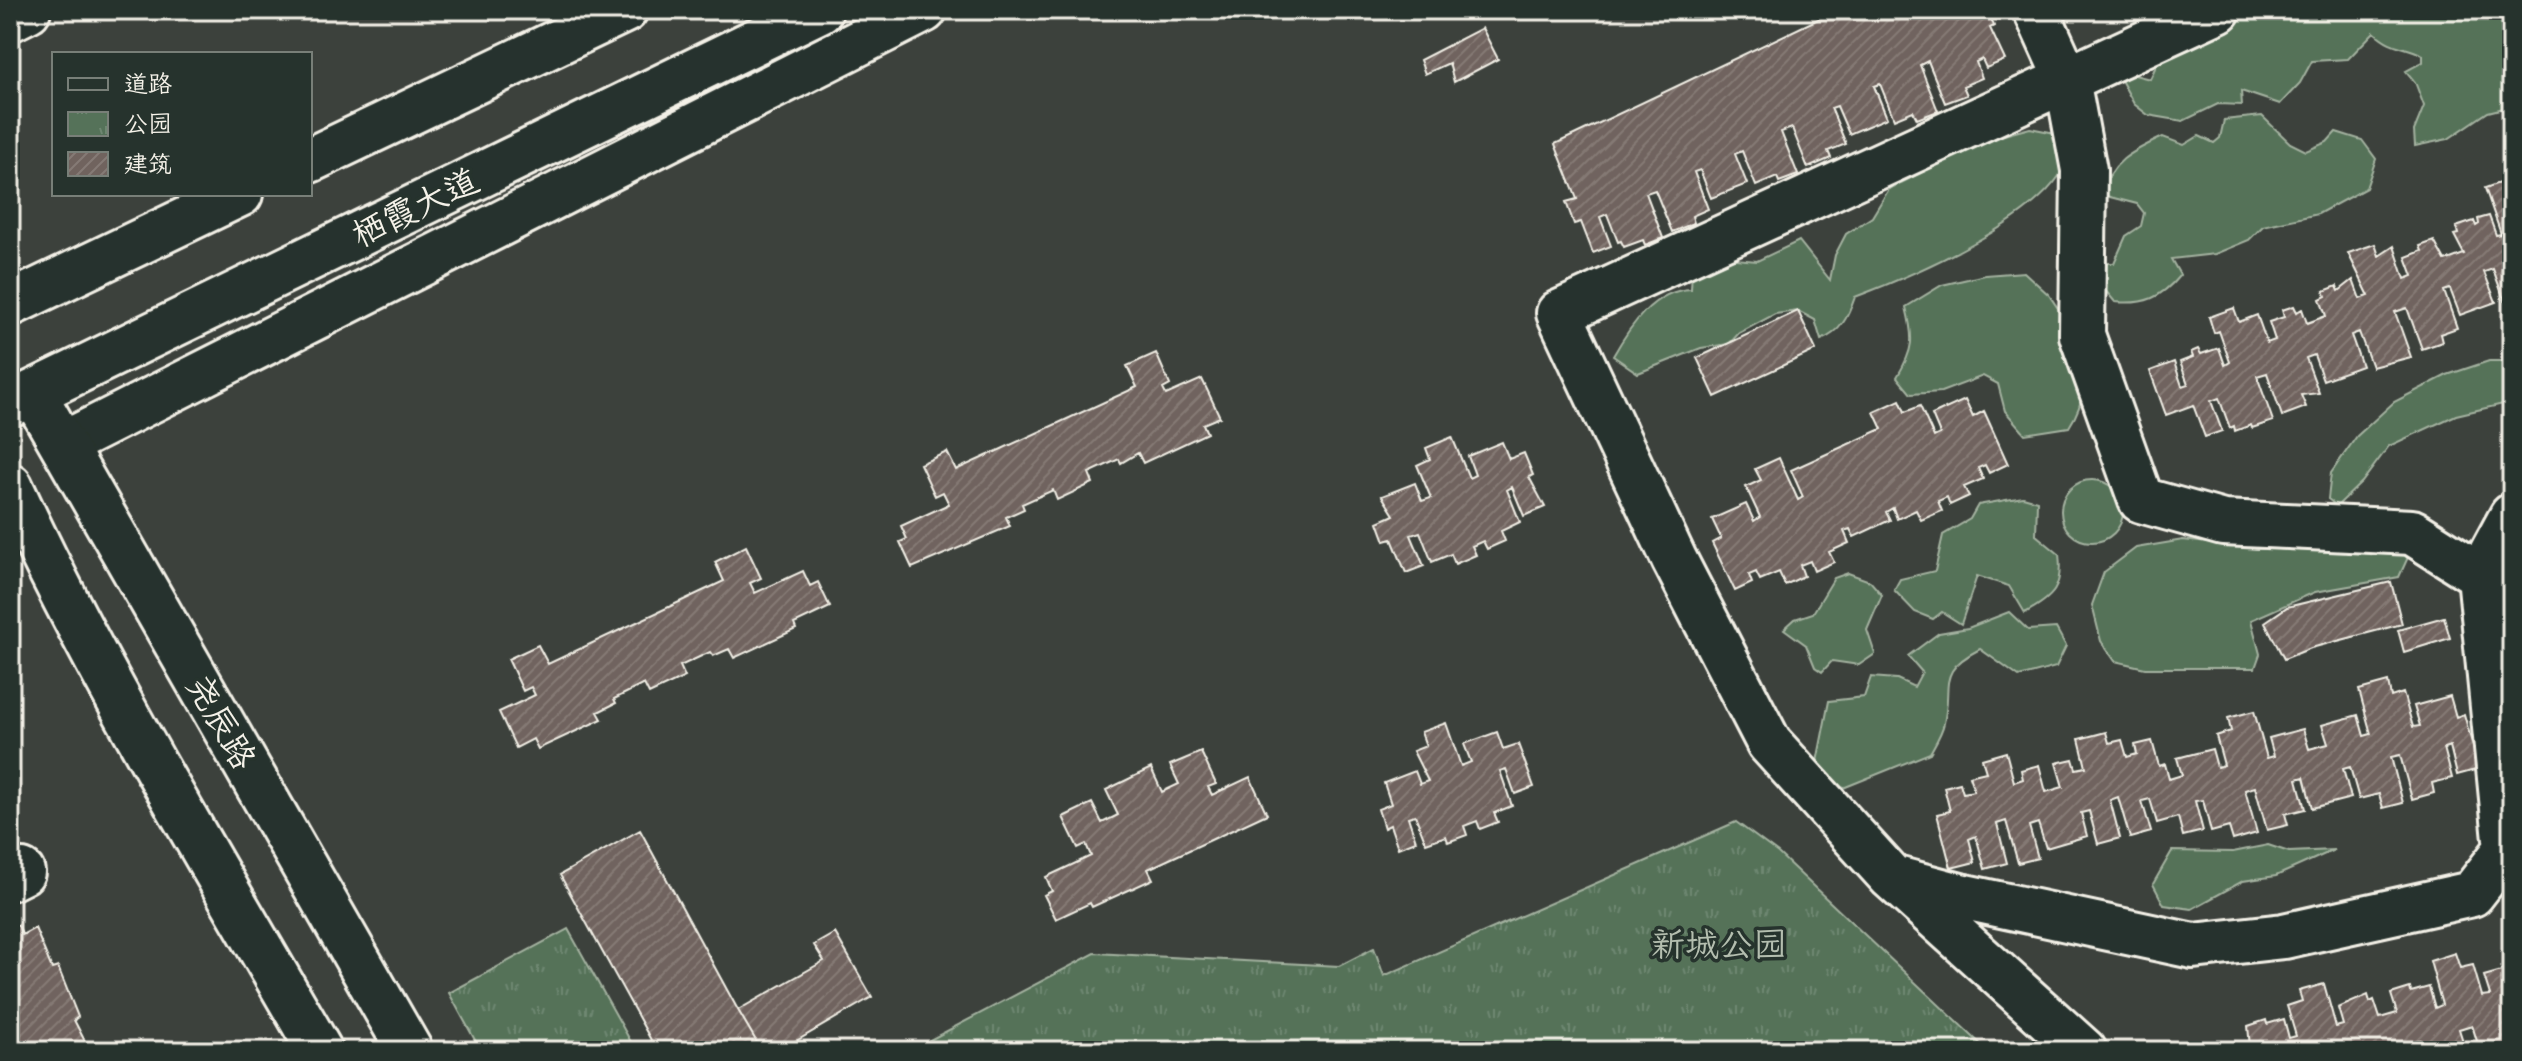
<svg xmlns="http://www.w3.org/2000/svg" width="2522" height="1061" viewBox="0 0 2522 1061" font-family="Itim,'LXGW WenKai TC',sans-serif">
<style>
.green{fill:#557259;stroke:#a4b2a0;stroke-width:2}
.park{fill:url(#park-tufts);stroke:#a4b2a0;stroke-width:2}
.building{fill:url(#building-hatch);stroke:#f4f1e8;stroke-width:2}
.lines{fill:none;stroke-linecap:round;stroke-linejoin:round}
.minor-casing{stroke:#f4f1e8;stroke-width:50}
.major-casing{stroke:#f4f1e8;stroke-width:50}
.minor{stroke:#26332d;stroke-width:44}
.major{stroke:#26332d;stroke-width:44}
.labels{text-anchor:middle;stroke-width:7;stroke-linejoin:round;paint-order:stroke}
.street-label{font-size:34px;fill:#f4f1e8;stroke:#26332d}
.park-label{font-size:34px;fill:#b4beaf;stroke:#26332d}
</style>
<defs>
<pattern id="park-tufts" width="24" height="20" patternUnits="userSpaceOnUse" patternTransform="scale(2)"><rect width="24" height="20" fill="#557259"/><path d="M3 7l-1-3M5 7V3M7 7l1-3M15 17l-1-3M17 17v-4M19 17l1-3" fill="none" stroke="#6e8771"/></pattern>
<pattern id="building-hatch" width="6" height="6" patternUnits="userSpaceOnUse" patternTransform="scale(2)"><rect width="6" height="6" fill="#70635e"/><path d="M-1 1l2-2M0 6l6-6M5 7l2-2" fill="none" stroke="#857a75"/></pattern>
</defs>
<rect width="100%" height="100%" fill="#3c413c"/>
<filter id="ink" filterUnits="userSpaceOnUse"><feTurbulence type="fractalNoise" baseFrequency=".0125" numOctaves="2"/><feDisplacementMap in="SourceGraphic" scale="16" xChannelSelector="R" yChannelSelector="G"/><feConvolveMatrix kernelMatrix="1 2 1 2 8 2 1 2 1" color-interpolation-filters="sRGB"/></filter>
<g filter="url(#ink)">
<path class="green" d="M2253,10H2512V106L2488,112L2448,139L2415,146L2414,131L2424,106L2415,82L2406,71L2423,62V55C2402,44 2394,50 2374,32L2348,59L2312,61L2300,83L2280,104L2241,91L2242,105L2218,104L2183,121L2148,115L2134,104L2121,80L2131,74L2150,79L2160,57Z
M2262,116L2290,143L2306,151L2327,142L2336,132L2362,140L2376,159L2366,188L2318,214L2263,226L2249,240L2215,254L2171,259L2180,275C2161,298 2145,305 2115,302L2099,283L2100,263H2114L2126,236L2141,226L2144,213L2137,204L2102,195C2110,161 2133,151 2163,137L2184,145L2199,136L2214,143L2220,138L2224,120Z
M2030,128L2055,133L2069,155C2054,216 1911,276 1855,297C1848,317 1841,332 1821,340L1815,320L1798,311L1775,314L1739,333L1729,344L1701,348L1638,373L1613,356C1630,326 1654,290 1691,289L1692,270L1714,257L1757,261L1799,241L1830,280L1835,255L1846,234L1872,217L1889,189L1985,140Z
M2024,272L2049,295L2061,313C2046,363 2108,366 2069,427L2025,434L2005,411L1998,384L1983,376L1941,392L1911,394L1897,377C1914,349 1914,339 1906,307L1942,285L1985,275Z
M2489,361H2512V402L2456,415L2389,446L2362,482L2337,506L2328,499L2331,473L2357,436L2394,402L2447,375Z
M2061 511a31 31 0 1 1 62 0a31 31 0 1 1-62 0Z
M2023,497L2037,501L2036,535L2059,554C2063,588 2054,597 2025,613L2009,586L1977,576L1961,624L1942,612L1933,619L1915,612L1894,590L1900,579L1935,571L1943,535L1970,519L1978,505Z
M2183,540L2258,549L2402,543L2409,555L2399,577L2315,592L2251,620L2260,654L2255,668H2145L2115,661L2101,641L2092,605L2104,572L2136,548Z
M1848,573L1870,581L1882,595L1867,630L1875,654L1859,665L1832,661L1822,672L1815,667L1806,645L1784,629L1795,619L1813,613L1834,578Z
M2009,612L2028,630L2056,628L2066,646L2056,667L2019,677L1980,649C1935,672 1953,684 1944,723C1942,733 1935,744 1930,753L1843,788L1816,767L1829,701L1864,697L1871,677L1897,679L1914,687L1922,672L1908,656L1939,633L1968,628Z
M2268,845L2289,852L2334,850L2276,876L2243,881L2192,909L2164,905L2153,884L2172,851L2233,852Z"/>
<path class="park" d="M1736,822L1778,853L1988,1051H909L1095,953L1339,966L1374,948L1384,976Z
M568,929L636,1051H481L449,993Z"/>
<path class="building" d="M1837,10H1997L1989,13L1994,26L1990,28L2005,60L1986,68L1982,59L1976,62L1982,78L1963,86L1967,95L1945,103L1928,61L1920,65L1938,111L1917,119L1913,111L1894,119L1880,84L1874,86L1887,118L1849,134L1837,106L1831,108L1846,144L1828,151L1831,158L1808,168L1792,128L1781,132L1798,175L1779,182L1777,177L1756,186L1742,151L1735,154L1747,184L1711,198L1700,170L1694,172L1708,209L1692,216L1694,223L1672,232L1655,190L1646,193L1663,238L1645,245L1643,240L1624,247L1621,241L1618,242L1607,214L1600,217L1611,246L1593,253L1581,222L1574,224L1566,202L1577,199L1555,144Z
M1482,28L1498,59L1454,82L1449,63L1425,74L1420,60Z
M2510,179L2512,300L2505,302L2493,269L2484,272L2496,302L2460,315L2450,289L2444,291L2457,328L2440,334L2442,342L2422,349L2407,308L2395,312L2411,357L2372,367L2359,332L2351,335L2362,366L2323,380L2314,355L2306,358L2319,393L2301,395L2306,407L2282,416L2267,373L2257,376L2273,421L2252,428L2251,425L2235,431L2234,426L2230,428L2219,398L2211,401L2222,431L2205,437L2193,405L2166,415L2150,371L2174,362L2182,386L2188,384L2180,362L2193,357L2191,352L2198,349L2201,354L2219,348L2225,365L2230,362L2219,331L2214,333L2209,317L2234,308L2239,322L2257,315L2267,343L2275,340L2269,322L2284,317L2282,310L2294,306L2297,312L2302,309L2307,323L2326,316L2320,299L2326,296L2324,291L2337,286L2339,291L2353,280L2360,299L2369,296L2348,253L2375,244L2379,256L2394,246L2405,279L2413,276L2406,257L2422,251L2420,246L2434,241L2445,261L2464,254L2454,235L2458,234L2456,227L2474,221L2476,226L2479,224L2478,219L2489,216L2496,235L2501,234L2485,188Z
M1798,311L1816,350L1715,397L1697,358Z
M1156,353L1170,385L1163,389L1166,395L1202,379L1220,417L1203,424L1207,433L1143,463L1138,453L1121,463L1119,459L1089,473L1093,483L1057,500L1053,490L1022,504L1024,509L1006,517L1010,526L912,568L900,542L907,539L901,526L949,504L943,492L935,496L920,464L947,452L956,470L1137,387L1127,366Z
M1900,400L1905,412L1920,406L1934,437L1940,434L1932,415L1965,400L1973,417L1984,411L2008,464L1989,473L1985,465L1978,468L1983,479L1964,487L1969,496L1950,505L1947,497L1938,501L1942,511L1921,520L1916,510L1897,519L1893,508L1886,512L1890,520L1854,537L1850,529L1844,531L1849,543L1829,552L1834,562L1814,571L1810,561L1800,565L1804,576L1785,585L1779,572L1760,580L1756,572L1749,575L1752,583L1735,591L1712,543L1721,538L1712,519L1746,504L1754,521L1760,517L1746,487L1761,480L1755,469L1779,458L1798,500L1803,497L1791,470L1882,429L1874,412Z
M1452,437L1469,478L1475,475L1468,456L1502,442L1509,459L1524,453L1533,475L1529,477L1545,507L1524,516L1512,487L1507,490L1520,522L1501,531L1505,541L1487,549L1483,541L1472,546L1476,555L1455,564L1451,554L1432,562L1420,532L1411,535L1424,566L1406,573L1392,539L1385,541L1378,522L1394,515L1382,496L1415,483L1422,501L1431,498L1417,465L1430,459L1426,448Z
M746,546L761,578L750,583L755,593L803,571L810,586L818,582L830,607L794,624L796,629L734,658L729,649L713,656L710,652L680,666L685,677L649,694L644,684L614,699L616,703L598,712L602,719L538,749L533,739L516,748L499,712L535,695L531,687L523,691L508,659L538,645L548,664L724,581L715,562Z
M2391,582L2402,624L2311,648L2284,659L2265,622L2287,607Z
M2444,617L2450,638L2404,652L2398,630Z
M2388,682L2391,697L2403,693L2413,727L2420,726L2414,706L2450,696L2456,717L2464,714L2479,769L2457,775L2450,746L2444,748L2452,778L2432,783L2434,793L2412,799L2400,755L2391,757L2403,803L2383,808L2379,794L2359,799L2350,767L2343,769L2351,798L2312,808L2304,777L2297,779L2305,809L2285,814L2288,825L2267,830L2255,787L2245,790L2257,833L2233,840L2229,827L2211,832L2203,800L2195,801L2203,831L2183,836L2178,817L2157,823L2150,799L2142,801L2151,832L2130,838L2118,797L2110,800L2120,838L2098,844L2089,811L2081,813L2087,836L2046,848L2038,823L2029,826L2038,858L2018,863L2006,821L1997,824L2007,863L1985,869L1976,836L1969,839L1975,862L1951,868L1937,814L1950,811L1944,787L1960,783L1963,793L1974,791L1969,776L1986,772L1982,759L2006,752L2014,782L2023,779L2021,770L2039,765L2046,792L2063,787L2056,763L2073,759L2076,769L2086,767L2079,739L2106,732L2109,743L2122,740L2127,757L2137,754L2135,745L2152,741L2159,766L2165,764L2169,779L2182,775L2177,758L2212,749L2217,767L2224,765L2216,736L2231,731L2228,718L2254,711L2267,758L2274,756L2269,738L2303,729L2309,749L2328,744L2322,725L2358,715L2364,736L2371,734L2359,690Z
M1446,723L1461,766L1471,762L1464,744L1497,732L1503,749L1518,744L1534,787L1515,794L1506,769L1500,771L1512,806L1494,813L1498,822L1480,829L1477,821L1464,826L1467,835L1448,842L1446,836L1426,843L1415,815L1408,817L1416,841L1398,848L1390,825L1384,828L1378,809L1391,804L1384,783L1415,771L1420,784L1428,781L1413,751L1426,746L1421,732Z
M1201,752L1216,784L1208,787L1212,795L1250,777L1267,814L1148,869L1153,879L1092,907L1090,903L1056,919L1044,895L1052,891L1046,877L1091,856L1086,844L1078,848L1063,817L1092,803L1102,823L1118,815L1106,790L1151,768L1162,792L1179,784L1170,765Z
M640,830L738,1010L762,1051H657L560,875Z
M18,925L22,935L35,928L52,969L58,967L78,1017L74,1020L90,1051H18L10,1031V929Z
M835,933L872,997L779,1051H762L738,1010L824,961L814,945Z
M2455,953L2460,968L2473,965L2482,996L2490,995L2484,976L2512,968V1051H2480L2472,1025L2459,1029L2466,1051H2423L2420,1040L2413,1042L2416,1051H2238L2250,1047L2248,1026L2266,1020L2267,1024L2284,1019L2289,1038L2296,1036L2287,1006L2302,1001L2299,991L2324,984L2336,1027L2343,1025L2338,1008L2368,995L2370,1002L2374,1000L2380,1018L2397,1013L2391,994L2410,988L2411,992L2429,987L2435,1008L2442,1005L2430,961Z"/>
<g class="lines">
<defs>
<path id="minor" d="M2036,10L2067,79L2084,170L2082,335L2141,500L2223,523L2412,532L2480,575L2512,570
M10,19L28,10
M64,444L924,10
M2512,516L2480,575L2507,849L2512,857
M10,878L22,872
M1900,880L1960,896L2193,946L2284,936L2472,894L2507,849
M2084,1051L1891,877L1769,743L1674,559L1559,313L2218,10"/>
<path id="major" d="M310,160L625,10
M10,304L240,194
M33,393L410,1051
M10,404L820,10
M10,486C100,681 213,865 320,1051"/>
</defs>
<use href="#minor" class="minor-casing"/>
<use href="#major" class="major-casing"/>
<use href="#minor" class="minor"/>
<use href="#major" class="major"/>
</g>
</g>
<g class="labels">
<g class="street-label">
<text transform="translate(415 207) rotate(-26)" y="12">栖霞大道</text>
<text transform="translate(222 722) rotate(60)" y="12">尧辰路</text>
</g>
<g class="park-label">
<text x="1719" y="956">新城公园</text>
</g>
</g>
<rect width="2522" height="1061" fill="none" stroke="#26332d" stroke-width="40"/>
<rect x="20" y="20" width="2482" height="1021" fill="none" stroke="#f4f1e8" stroke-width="3" filter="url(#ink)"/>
<rect x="52" y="52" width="260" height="144" fill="#26332d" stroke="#787f78" stroke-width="2"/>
<rect x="68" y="78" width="40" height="12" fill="#26332d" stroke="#787f78" stroke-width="2"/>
<text x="124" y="92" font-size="24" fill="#f4f1e8">道路</text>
<rect x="68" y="112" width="40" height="24" fill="url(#park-tufts)" stroke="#787f78" stroke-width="2"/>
<text x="124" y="132" font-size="24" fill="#f4f1e8">公园</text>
<rect x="68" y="152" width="40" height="24" fill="url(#building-hatch)" stroke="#787f78" stroke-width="2"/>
<text x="124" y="172" font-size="24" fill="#f4f1e8">建筑</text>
</svg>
